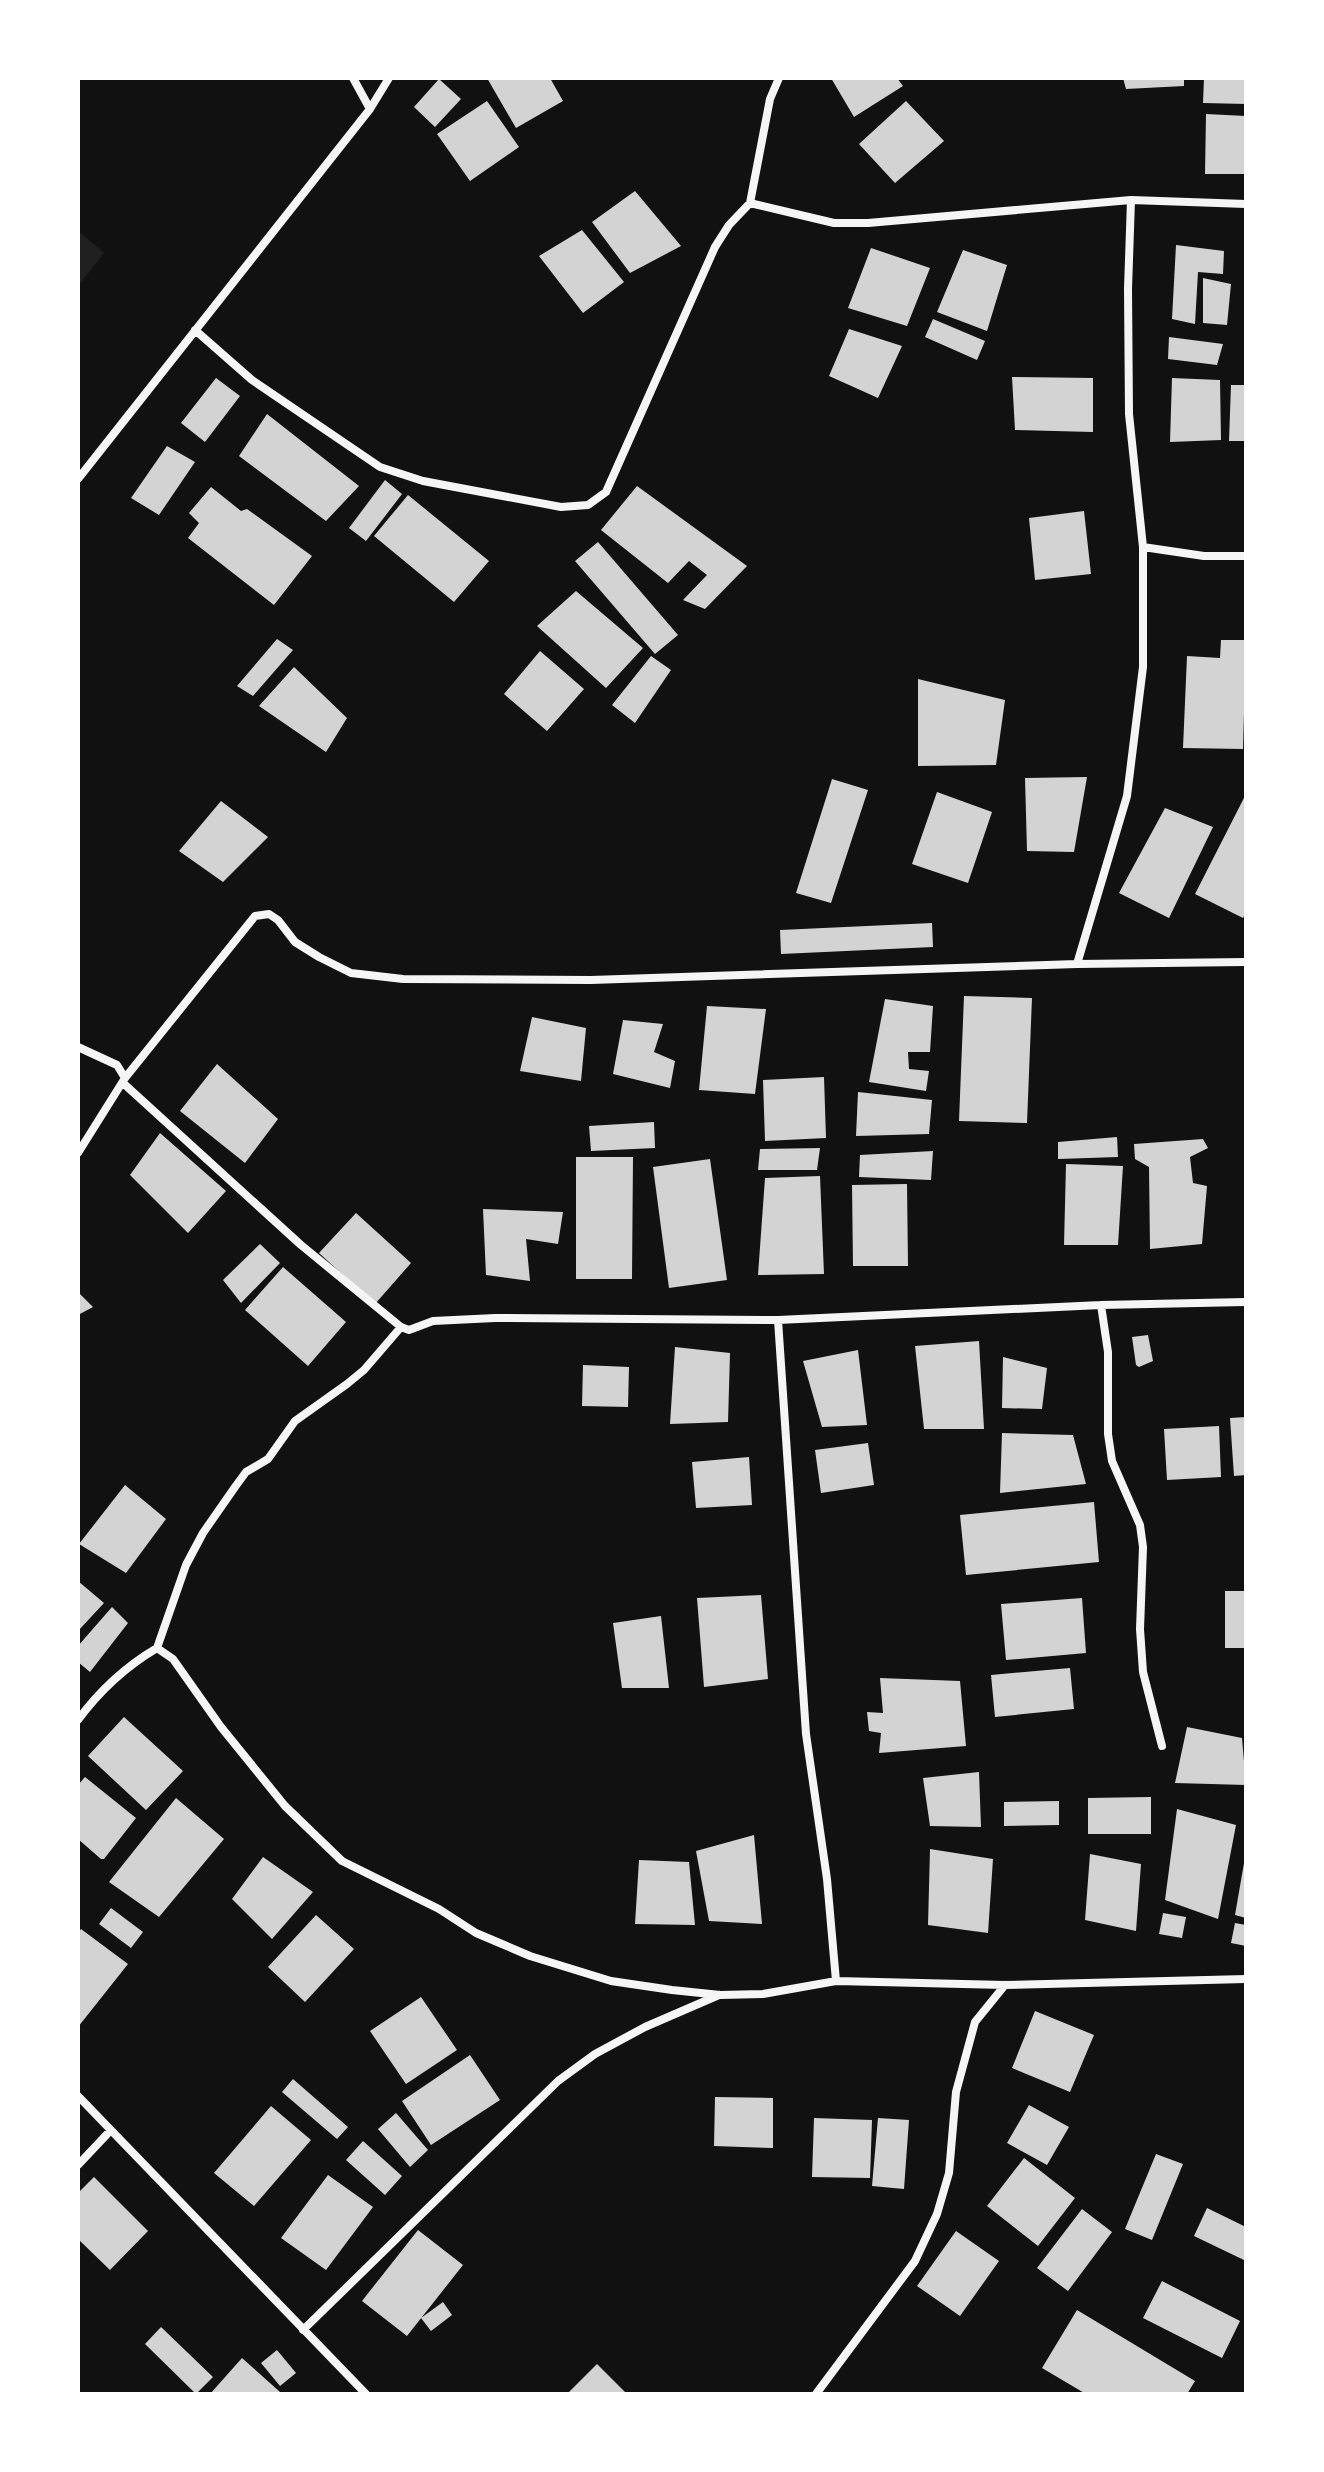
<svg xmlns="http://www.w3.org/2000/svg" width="1324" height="2472" viewBox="0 0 1324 2472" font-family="Commissioner,sans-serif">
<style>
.green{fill:#202020}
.building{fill:#d3d3d3}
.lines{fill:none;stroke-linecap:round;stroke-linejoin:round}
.minor{stroke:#f5f5f5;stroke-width:8}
</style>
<rect width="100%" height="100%" fill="#111"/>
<path class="green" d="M78,231L104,253L78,286Z"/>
<path class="building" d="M487,78H550L563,101L516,128Z
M831,78H897L903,86L854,117Z
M1123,78H1184V86L1126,89Z
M1204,78H1246V104L1203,103Z
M439,79L461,99L435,127L414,107Z
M487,101L519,147L470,181L437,134Z
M906,101L944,141L895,183L859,144Z
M1206,114L1246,116V174H1205Z
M635,191L681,246L630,273L592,222Z
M582,230L624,282L583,313L539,256Z
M1176,245L1224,251L1223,274L1198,272L1195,324L1172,319Z
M871,248L930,268L907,326L848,308Z
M963,250L1007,265L987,331L937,312Z
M1203,278L1231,284L1227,325L1203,323Z
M933,319L985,341L977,360L925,337Z
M849,329L902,346L878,398L829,376Z
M1169,337L1223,344L1217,365L1168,359Z
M1012,377L1093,378V432L1015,430Z
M216,378L240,396L205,442L181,423Z
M1172,378L1220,380L1221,440L1170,442Z
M1231,385H1246V441H1229Z
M267,414L359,486L326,521L239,456Z
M167,446L195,462L159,515L131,498Z
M385,480L402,494L366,541L349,528Z
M637,486L747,566L705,609L683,600L707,575L689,561L668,583L601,530Z
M211,487L241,511L247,509L312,556L274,605L188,538L199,523L189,513Z
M408,495L489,561L454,602L374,536Z
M1084,511L1091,574L1035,580L1029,518Z
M598,542L678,635L655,654L575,561Z
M576,591L643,648L606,688L537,626Z
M277,639L293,650L253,696L237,686Z
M1221,640H1246L1243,749L1183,748L1187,656L1220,658Z
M540,651L584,689L547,731L504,694Z
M651,656L671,670L635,723L612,705Z
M294,667L347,718L326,752L259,706Z
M918,679L1005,700L996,765L918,766Z
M1087,777L1074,852L1027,851L1025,778Z
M832,779L868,790L831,903L796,893Z
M937,792L992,812L968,883L912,864Z
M1246,794V912L1243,918L1195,894Z
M221,801L268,837L223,882L179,851Z
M1165,808L1213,827L1169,918L1119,893Z
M932,923L933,947L781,954L780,930Z
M964,996L1032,998L1027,1123L959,1121Z
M885,999L933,1006L930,1052H908L909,1069L929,1071L926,1091L869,1082Z
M707,1006L766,1009L755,1094L699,1090Z
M532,1017L586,1028L581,1081L520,1071Z
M623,1020L663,1024L654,1052L675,1061L670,1088L613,1074Z
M217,1064L278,1119L245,1163L180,1111Z
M824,1077L826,1138L765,1141L763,1080Z
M858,1092L932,1100L929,1134L856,1136Z
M654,1122L655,1148L591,1151L589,1126Z
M160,1133L226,1191L188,1233L130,1175Z
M1117,1137L1118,1157L1058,1159V1142Z
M1203,1139L1208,1148L1190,1157L1193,1183L1207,1186L1202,1244L1150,1249L1149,1167L1135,1159L1134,1144Z
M820,1148L817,1170H758L760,1149Z
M933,1151L931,1180L859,1177L860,1155Z
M576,1157H633L632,1279H576Z
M710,1159L727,1280L669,1288L653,1167Z
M1066,1164L1123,1166L1118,1245H1064Z
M820,1176L824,1274L758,1275L765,1178Z
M907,1184L908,1266H853L852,1185Z
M483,1209L563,1212L558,1244L526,1239L530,1281L486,1275Z
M356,1213L411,1263L375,1304L319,1253Z
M260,1244L280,1263L241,1303L223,1280Z
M283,1267L346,1322L308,1366L245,1310Z
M78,1292L93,1307L78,1315Z
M1148,1335L1153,1361L1139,1367L1136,1365L1132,1337Z
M979,1341L984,1429H924L915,1346Z
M675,1347L730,1353L728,1422L670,1424Z
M858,1350L867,1425L822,1427L803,1361Z
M1003,1357L1047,1368L1042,1409L1002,1408Z
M583,1365L629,1367L628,1407L582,1406Z
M1246,1417V1475L1234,1476L1230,1418Z
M1219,1426L1221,1477L1167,1480L1164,1429Z
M1002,1433L1073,1435L1086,1484L1000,1493Z
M868,1443L874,1485L821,1493L815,1450Z
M749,1457L752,1505L696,1508L692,1462Z
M125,1485L166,1519L126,1573L79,1544Z
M1094,1502L1099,1562L966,1575L960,1515Z
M78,1581L104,1603L78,1631Z
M1225,1591H1246V1648H1225Z
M761,1595L768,1679L704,1687L697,1598Z
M1082,1598L1086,1653L1006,1660L1001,1604Z
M112,1607L128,1623L90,1672L78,1662V1646Z
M661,1616L669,1688H622L613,1623Z
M1070,1668L1074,1709L995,1717L991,1675Z
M880,1678L960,1681L966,1746L879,1753L881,1733L869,1731L867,1712L883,1713Z
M124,1717L183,1771L146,1810L88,1756Z
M1187,1727L1242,1738L1246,1785L1175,1783Z
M979,1772L981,1827L930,1826L923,1778Z
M85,1777L136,1818L104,1859H101L78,1839V1785Z
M1151,1797V1834H1088V1798Z
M176,1798L224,1839L159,1917L109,1882Z
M1059,1801V1825L1004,1826V1802Z
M1177,1809L1236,1825L1218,1919L1165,1900Z
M754,1835L762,1924L709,1921L696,1851Z
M930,1849L993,1859L988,1933L928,1925Z
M1090,1854L1141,1864L1136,1931L1085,1920Z
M263,1857L313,1892L272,1939L232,1899Z
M639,1860L689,1862L695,1925L635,1924Z
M1244,1863L1246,1864V1918L1235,1915Z
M111,1908L143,1932L131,1948L99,1924Z
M1163,1913L1186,1917L1182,1938L1159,1934Z
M316,1915L354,1949L305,2002L268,1967Z
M1235,1923L1246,1925V1946L1231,1943Z
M81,1929L128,1964L78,2027V1933Z
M421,1997L457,2050L406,2084L370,2031Z
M1035,2011L1094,2035L1070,2092L1012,2068Z
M470,2055L500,2100L431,2145L402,2101Z
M293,2079L348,2127L337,2139L282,2092Z
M715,2097L773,2098V2148L714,2146Z
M1029,2105L1069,2127L1047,2165L1007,2143Z
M271,2106L311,2140L254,2206L214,2173Z
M396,2113L428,2150L410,2167L378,2129Z
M814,2118L872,2120L870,2178L812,2177Z
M878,2118L909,2120L904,2189L872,2186Z
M363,2141L402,2176L385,2195L346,2160Z
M1156,2154L1183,2164L1152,2240L1125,2229Z
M1024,2158L1075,2198L1038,2246L987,2206Z
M328,2175L373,2207L326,2270L281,2238Z
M94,2177L148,2231L110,2270L78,2239V2193Z
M1207,2208L1246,2227V2261L1194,2236Z
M1082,2209L1112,2232L1068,2291L1037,2268Z
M418,2230L463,2265L407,2336L362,2301Z
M956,2231L999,2261L960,2316L917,2286Z
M1162,2281L1240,2321L1222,2358L1143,2318Z
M443,2302L452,2315L431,2331L421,2318Z
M1077,2310L1195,2381L1187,2394H1086L1042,2368Z
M161,2327L213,2377L196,2394L145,2344Z
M277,2350L296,2373L280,2386L261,2363Z
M242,2358L280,2392L278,2394H210Z
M597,2364L627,2394H567Z"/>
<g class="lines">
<path class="minor" d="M353,78L370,109
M750,203L834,223H868L1131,200L1246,204
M195,330L252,380L380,467L423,481L561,507L588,505L606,492L715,247L729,225L750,203L770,99L779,78
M78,479L370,109L389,78
M1143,547L1204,556H1246
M1077,964L1127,796L1143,667V547L1129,414L1128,289L1131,200
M78,1047L117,1065L125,1078
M123,1083L301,1245L401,1327
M78,1153L125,1078L255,916L269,914L278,920L295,942L319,957L351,973L403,979L591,980L1077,964L1246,962
M1101,1305L1108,1352V1434L1112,1461L1140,1525L1143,1547L1140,1629L1143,1672L1162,1746
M778,1320L806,1734L827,1879L836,1981
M157,1648L186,1565L203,1533L235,1487L246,1472L268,1459L295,1421L347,1384L364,1370L401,1327L409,1330L433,1321L495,1318L778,1320L1101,1305L1246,1302
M78,1720C100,1690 125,1667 157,1648L173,1659L221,1727L285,1806L342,1861L439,1909L476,1933L502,1944L530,1956L611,1981L672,1990L720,1995L763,1994L836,1981L1005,1985L1246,1979
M78,2096L366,2394
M78,2165L111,2130
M303,2330L558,2081L595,2054L645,2027L719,1995
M816,2394L915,2261L937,2214L949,2173L956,2092L975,2022L1005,1985"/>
</g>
<rect width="1324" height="2472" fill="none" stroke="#ffffff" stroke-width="160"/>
</svg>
